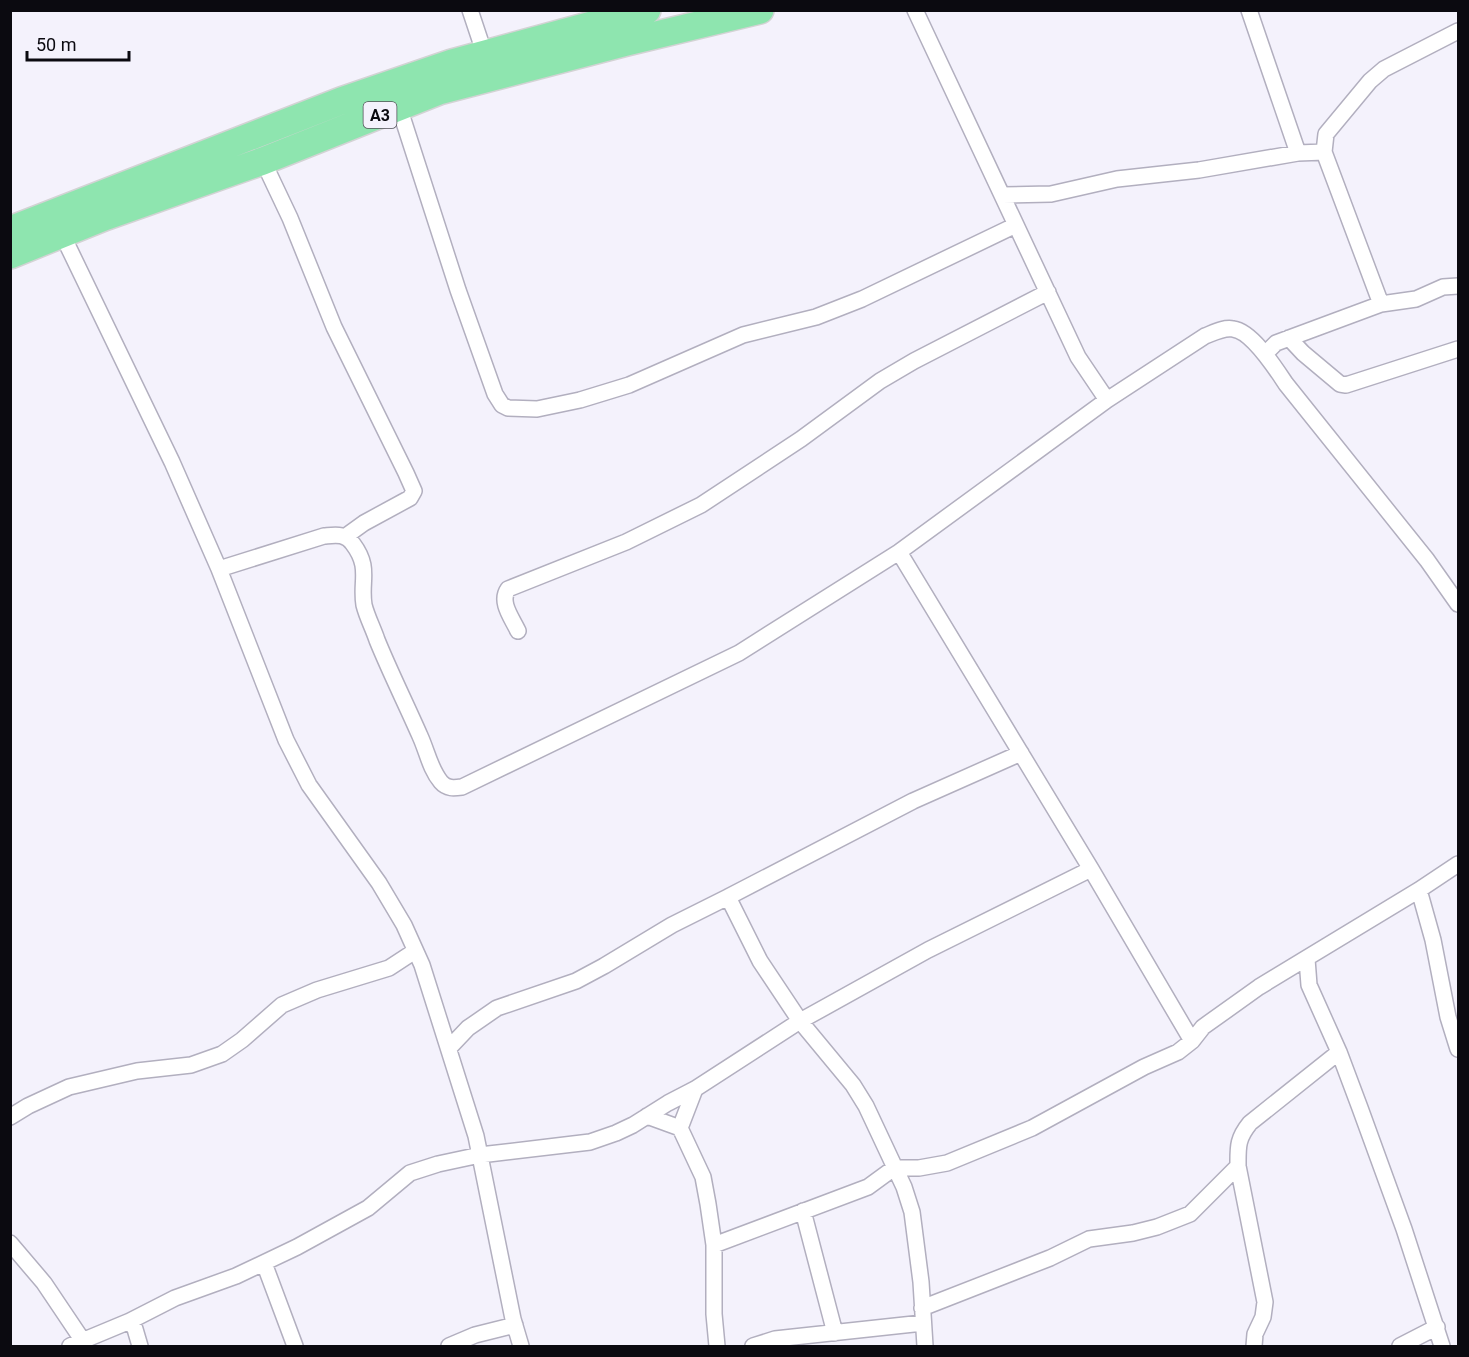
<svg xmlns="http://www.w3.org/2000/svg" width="1469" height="1357" viewBox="0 0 1469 1357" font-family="Roboto,sans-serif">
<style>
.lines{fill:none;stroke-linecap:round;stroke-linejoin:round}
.street-casing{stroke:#b2afbf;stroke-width:18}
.highway-casing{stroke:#d3d3d4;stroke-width:30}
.street{stroke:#fff;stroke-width:15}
.highway{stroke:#8ee5af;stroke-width:27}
.labels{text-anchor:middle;stroke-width:5;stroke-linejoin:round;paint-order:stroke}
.shield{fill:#f4f2fc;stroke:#515057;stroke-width:1.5}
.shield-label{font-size:16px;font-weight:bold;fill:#0b0a10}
</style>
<rect width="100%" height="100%" fill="#f4f2fc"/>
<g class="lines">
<defs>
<path id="street" d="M470,10L485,55
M915,10L1078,357L1107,400L1205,336C1213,333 1224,327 1233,329C1252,331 1276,369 1286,384L1427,560L1458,604
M1249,10L1298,153
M399,107L458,290L495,394L502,405L508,408L537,409L580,400L629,385L743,335L816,317L862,299L1016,225
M263,161L290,218L334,327L406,473L414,491L410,498L364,523L346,536
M1003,195L1051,194L1117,179L1199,170L1298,153L1324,152
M62,234L172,462L219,569L286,740L309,785L379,883L404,925L422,965L476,1136L513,1319L521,1346
M1381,304L1324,152L1326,134L1370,81L1384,69L1458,31
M1289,338L1303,353L1340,384L1346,385L1458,349
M1265,354L1276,343L1381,304L1416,299L1443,287L1458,286
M899,552L1091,869L1192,1041
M219,569L324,536C336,535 345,533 353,544C371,568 360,581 364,605C367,617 373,628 377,640C390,672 406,704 420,736C427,751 430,769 441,782C447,789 454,788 462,787L739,653L899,552L1107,400
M518,631C512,618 499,602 508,589L626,542L701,505L801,439L880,381L914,361L1048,292
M1419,890L1433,940L1448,1017L1458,1049
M728,897L913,801L1021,753
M1307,959L1309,985L1339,1052L1360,1108L1404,1229L1442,1346
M647,1116L680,1128L695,1089
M10,1117L28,1106L69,1087L137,1071L191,1065L222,1054L242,1040L282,1005L317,990L389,968L415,951
M680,1128L703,1177L708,1204L714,1245V1314L717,1346
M803,1211L835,1333
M10,1243L44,1283L83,1341
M714,1245L868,1187L894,1168H919L947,1163L1032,1128L1144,1067L1178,1052L1192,1041L1203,1027L1259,987L1419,890L1458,864
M264,1263L295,1346
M922,1308L1050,1258L1089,1239L1133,1233L1157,1227L1190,1214L1238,1166
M130,1321L135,1329L140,1346
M70,1346L130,1321L175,1298L236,1276L297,1247L368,1208L410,1173L438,1164L480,1155L590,1142L616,1133L633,1125L668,1103L695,1089L800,1021L760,961L728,897L672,925L604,966L576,981L497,1008L468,1028L449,1048
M449,1346L475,1335L515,1325
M753,1346L775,1339L923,1323
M925,1346L921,1282L912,1212L904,1187L866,1106L853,1085L800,1021L928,950L1091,869
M1254,1346L1255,1334L1263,1317L1265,1302L1238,1166C1238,1147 1237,1139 1250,1123L1339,1052
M1400,1346L1437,1327"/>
<path id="highway" d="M10,230L341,101L452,63L647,10
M10,255L104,217L263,161L439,91L627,42L760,10"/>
</defs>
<use href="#street" class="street-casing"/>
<use href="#highway" class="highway-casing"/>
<use href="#street" class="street"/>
<use href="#highway" class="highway"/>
</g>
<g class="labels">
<rect class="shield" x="363.5" y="102" width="33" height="26" rx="4.5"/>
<g class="shield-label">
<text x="380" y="121">A3</text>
</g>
</g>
<rect width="1469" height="1357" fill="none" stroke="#0b0a10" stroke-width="24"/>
<path d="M27 51v9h102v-9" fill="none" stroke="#0b0a10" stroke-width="3"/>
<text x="36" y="51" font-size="18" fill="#0b0a10" stroke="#f4f2fc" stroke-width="4.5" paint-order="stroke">50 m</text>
</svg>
